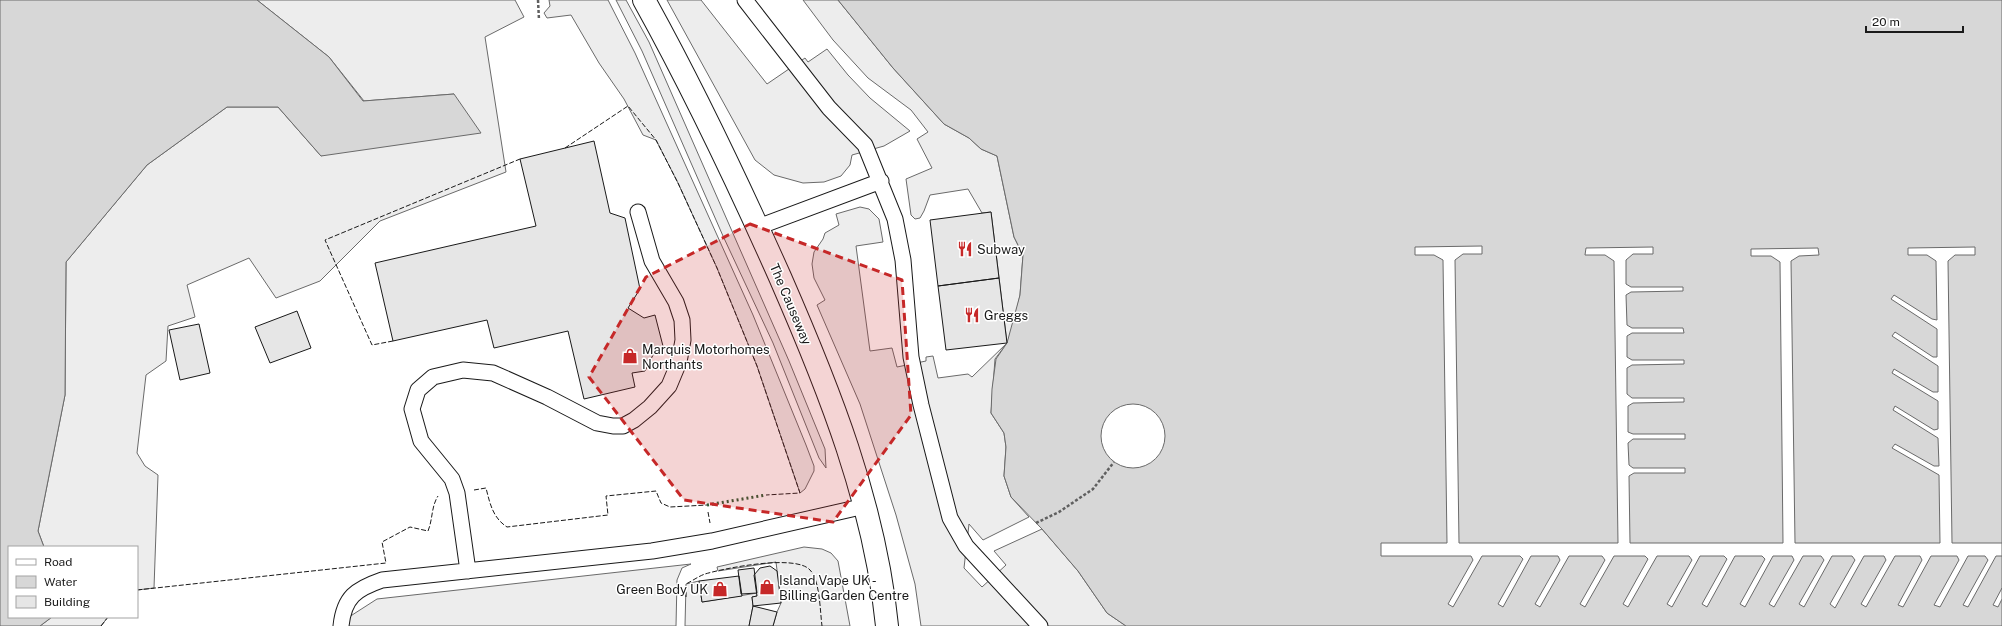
<svg xmlns="http://www.w3.org/2000/svg" width="2002" height="626" viewBox="0 0 2002 626" font-family="'Public Sans',sans-serif">
<style>
.built{fill:#ededed;stroke:#6a6a6a}
.water{fill:#d7d7d7;stroke:#6a6a6a}
.pier{fill:#fff;stroke:#6a6a6a}
.building{fill:#e6e6e6;stroke:#1a1a1a}
.lines{fill:none;stroke-linecap:round;stroke-linejoin:round}
.lane-casing{stroke:#1a1a1a;stroke-width:17}
.secondary-casing{stroke:#1a1a1a;stroke-width:24}
.path{stroke:#5f5f5f;stroke-width:2.5;stroke-dasharray:3 2;stroke-linecap:butt}
.lane{stroke:#fff;stroke-width:15}
.secondary{stroke:#fff;stroke-width:22}
.hedge{stroke:#2b5a34;stroke-width:3;stroke-dasharray:2 3;stroke-linecap:butt}
.fence{stroke:#1a1a1a;stroke-width:1;stroke-dasharray:5 2;stroke-linecap:butt}
.marked{fill:#c62828;fill-opacity:0.2;stroke:#c62828;stroke-width:3;stroke-dasharray:8 5;stroke-linejoin:round}
.labels{text-anchor:middle;stroke-width:3;stroke-linejoin:round;paint-order:stroke}
.poi-label{font-size:13px;fill:#1a1a1a;stroke:#fff;text-anchor:start}
.street-label{font-size:13px;fill:#1a1a1a;stroke:#fff}
</style>
<rect width="100%" height="100%" fill="#fff"/>
<path class="built" d="M257,0H515L524,17L485,37L506,172L380,221L320,281L276,298L249,258L187,285L195,317L168,326L166,361L146,375L137,453L145,466L158,475L154,588L137,590V547H44L38,531L65,395L66,262L147,165L227,107H278L321,156L454,94L364,101L329,57Z
M549,0H608L635,53L753,315L806,445L814,466V471L805,489L800,493L757,366L717,268L678,183L656,140L643,135L624,99L599,63L571,15L547,18L544,13L550,6Z
M616,0H626L649,42L789,361L825,449L826,468L819,458L773,343L723,236L642,51Z
M667,0H701L767,84L805,58L808,62L827,49L848,75L870,98L910,131L884,146L852,155L850,165L841,176L824,182L803,183L774,175L755,160Z
M803,0H838L893,68L944,124L969,138L981,149L997,156L1014,237L1023,255L1020,295L1013,328L1007,343L995,359L991,413L1004,433L1006,447L1004,476L1011,497L1029,517L983,540L969,524L964,568L982,587L1006,565L994,551L1042,529L1078,571L1107,613L1126,626H921L915,584L896,515L860,404L817,305L825,300L814,278L812,264L814,252L823,239L825,233L839,225L836,214L860,207L869,209L879,219L883,242L856,246L870,351L892,348L897,367L926,361V357L933,356L938,378L968,374L972,377L1007,343L991,212L982,213L968,189L930,195L924,211L920,218L915,219L911,215L906,179L932,168L917,139L928,132L911,110L868,78L833,40Z
M804,547L822,549L831,553L838,561L850,626H773L777,612L781,603L776,562L718,571L717,567Z
M691,564L682,568L677,580L676,626H335L377,599Z
M699,581L702,602L757,593V596L752,597L753,606L749,626H685L686,584Z
M52,617H108L101,626H40Z"/>
<path class="water" d="M0,0H257L329,57L363,101L454,94L481,133L321,156L278,107H227L147,165L66,262L65,395L38,531L44,547H9V617H52L40,626H0Z
M838,0H2002V626H1126L1107,613L1078,571L1042,529L1011,497L1004,476L1006,447L1004,433L991,413L992,389L996,359L1007,343L1020,295L1023,255L1014,237L997,156L981,149L969,138L944,124L893,68Z"/>
<path class="pier" d="M1482,246V254H1463L1455,260L1459,543H1618L1614,261L1605,255H1585L1586,248L1653,247V254H1633L1626,260V284L1631,287H1683V291L1631,292L1626,295L1627,325L1632,328H1683L1684,333H1632L1627,336V357L1632,360H1684V364L1632,365L1627,368V394L1632,398H1684V402L1633,403L1628,406V432L1633,434H1685V439H1633L1628,443L1629,465L1633,468H1685V473H1634L1629,476L1630,543H1783L1780,262L1771,256H1751V249L1818,248L1819,255L1799,256L1791,261L1795,543H1940L1939,475L1892,448L1895,444L1934,466H1939L1938,438L1893,410L1895,406L1934,430L1938,429V401L1892,373L1894,369L1933,392H1938V366L1892,336L1895,332L1933,357H1937V329L1891,299L1894,295L1932,319L1937,320L1936,261L1927,255H1908V248L1975,247V255H1955L1948,261L1952,543H2002V556H1996L1968,607L1963,605L1988,560L1985,556H1968L1940,607L1934,605L1959,560L1957,556H1931L1903,607L1898,605L1922,560L1920,556H1895L1866,607L1861,604L1886,560L1884,556H1864L1835,608L1830,604L1855,560L1852,556H1832L1804,607L1799,604L1824,560L1821,556H1803L1774,607L1769,604L1794,560L1792,556H1773L1745,607L1740,604L1765,559L1762,556H1735L1707,607L1702,604L1727,559L1724,556H1700L1672,607L1667,604L1692,560L1689,556H1657L1628,607L1623,604L1648,559L1645,556H1614L1585,607L1580,604L1605,560L1602,556H1569L1540,607L1535,604L1560,560L1558,556H1531L1503,607L1498,604L1523,559L1520,556H1482L1453,607L1448,604L1473,560L1471,556H1381V543H1447L1443,260L1434,255H1415V247Z
M1101 436a32 32 0 1 1 64 0a32 32 0 1 1-64 0Z
M2002,588V599L1998,607L1993,605Z"/>
<path class="building" d="M594,141L610,213L625,218L640,289L628,308L644,318L655,315L664,350L654,353L645,371L632,373L635,387L584,399L568,331L494,348L487,320L393,341L375,263L536,226L520,159Z
M991,212L999,278L938,286L930,220Z
M999,278L1007,343L946,350L938,286Z
M297,311L311,348L270,363L255,327Z
M199,324L210,373L180,380L169,330Z
M770,566L777,571L781,603L753,606L752,597L757,596L754,575L760,568Z
M754,568L757,593L741,594L738,570Z
M739,576L742,596L702,602L699,581Z
M753,606L777,612L773,626H749Z"/>
<g class="lines">
<defs>
<path id="lane" d="M745,0L829,108L865,145L895,219L903,260L911,357L921,405L950,518L966,546L1040,626
M758,227L881,181
M468,571L457,493L452,479L421,441L412,409L418,390L433,377L463,370L493,373L547,397L597,423L613,426H623L634,420L650,407L669,386L679,362L683,340L682,320L676,302L652,261L638,212
M341,626C344,597 356,589 382,580L652,551L712,541L865,506"/>
<path id="secondary" d="M644,0C694,90 738,183 780,277C829,389 875,504 887,626"/>
</defs>
<use href="#lane" class="lane-casing"/>
<use href="#secondary" class="secondary-casing"/>
<path class="path" d="M538,0L539,20
M1036,523L1059,512L1093,489L1114,462"/>
<use href="#lane" class="lane"/>
<use href="#secondary" class="secondary"/>
<path class="hedge" d="M707,505L766,495"/>
<path class="fence" d="M565,148L628,106L656,140L678,183L717,268L757,366L800,493L766,495
M393,341L372,345L325,240L520,159
M474,490L486,488C490,504 493,518 507,527L608,515L606,496L656,491L661,503L670,507L707,505
M708,512L710,523
M137,590L386,563L382,542L410,527L428,531C433,519 431,507 438,496
M686,597V584C692,581 699,576 705,574C725,568 796,554 810,570C820,580 820,611 822,626
M101,626L108,617"/>
</g>
<path class="marked" d="M750,224L902,280L911,415L833,522L684,500L589,377L646,277Z"/>
<defs>
<symbol id="restaurant-bare" viewBox="-9 -9 18 18"><path d="M-5-6h1v4h1v-4h1v4h1v-4h1v5L-1.5 .5V6h-2V.5L-5-1ZM5-6V6H3V1.5H1.5Q1.5-4 5-6Z" fill="#c62828" stroke="#fff" stroke-width="2.5" paint-order="stroke"/></symbol>
<symbol id="shop-bare" viewBox="-9 -9 18 18"><path d="M-5-2.5h2.3a2.7 3.5 0 0 1 5.4 0H5L5.5 6h-11ZM-1.5-2.5h3a1.5 2.3 0 0 0-3 0Z" fill="#c62828" stroke="#fff" stroke-width="2.5" paint-order="stroke"/></symbol>
</defs>
<g fill-rule="evenodd">
<use href="#restaurant-bare" x="954" y="238" width="22" height="22"/>
<use href="#restaurant-bare" x="961" y="304" width="22" height="22"/>
<use href="#shop-bare" x="619" y="345" width="22" height="22"/>
<use href="#shop-bare" x="756" y="576" width="22" height="22"/>
<use href="#shop-bare" x="709" y="578" width="22" height="22"/>
</g>
<g class="labels">
<g class="poi-label">
<text x="977" y="254">Subway</text>
<text x="984" y="320">Greggs</text>
<text x="642" y="354">Marquis Motorhomes<tspan x="642" dy="15">Northants</tspan></text>
<text x="779" y="585">Island Vape UK -<tspan x="779" dy="15">Billing Garden Centre</tspan></text>
<text x="708" y="594" text-anchor="end">Green Body UK</text>
</g>
<g class="street-label">
<text transform="translate(791 304) rotate(67)" y="5">The Causeway</text>
</g>
</g>
<rect x="8" y="546" width="130" height="72" fill="#ffffff" stroke="#a3a3a3"/>
<rect x="16" y="559" width="20" height="6" fill="#ffffff" stroke="#a3a3a3"/>
<text x="44" y="566" font-size="12" fill="#1a1a1a">Road</text>
<rect x="16" y="576" width="20" height="12" fill="#d7d7d7" stroke="#a3a3a3"/>
<text x="44" y="586" font-size="12" fill="#1a1a1a">Water</text>
<rect x="16" y="596" width="20" height="12" fill="#e6e6e6" stroke="#a3a3a3"/>
<text x="44" y="606" font-size="12" fill="#1a1a1a">Building</text>
<path d="M1866 26v6h97v-6" fill="none" stroke="#1a1a1a" stroke-width="2"/>
<text x="1872" y="26" font-size="12" fill="#1a1a1a" stroke="#ffffff" stroke-width="3" paint-order="stroke">20 m</text>
</svg>
